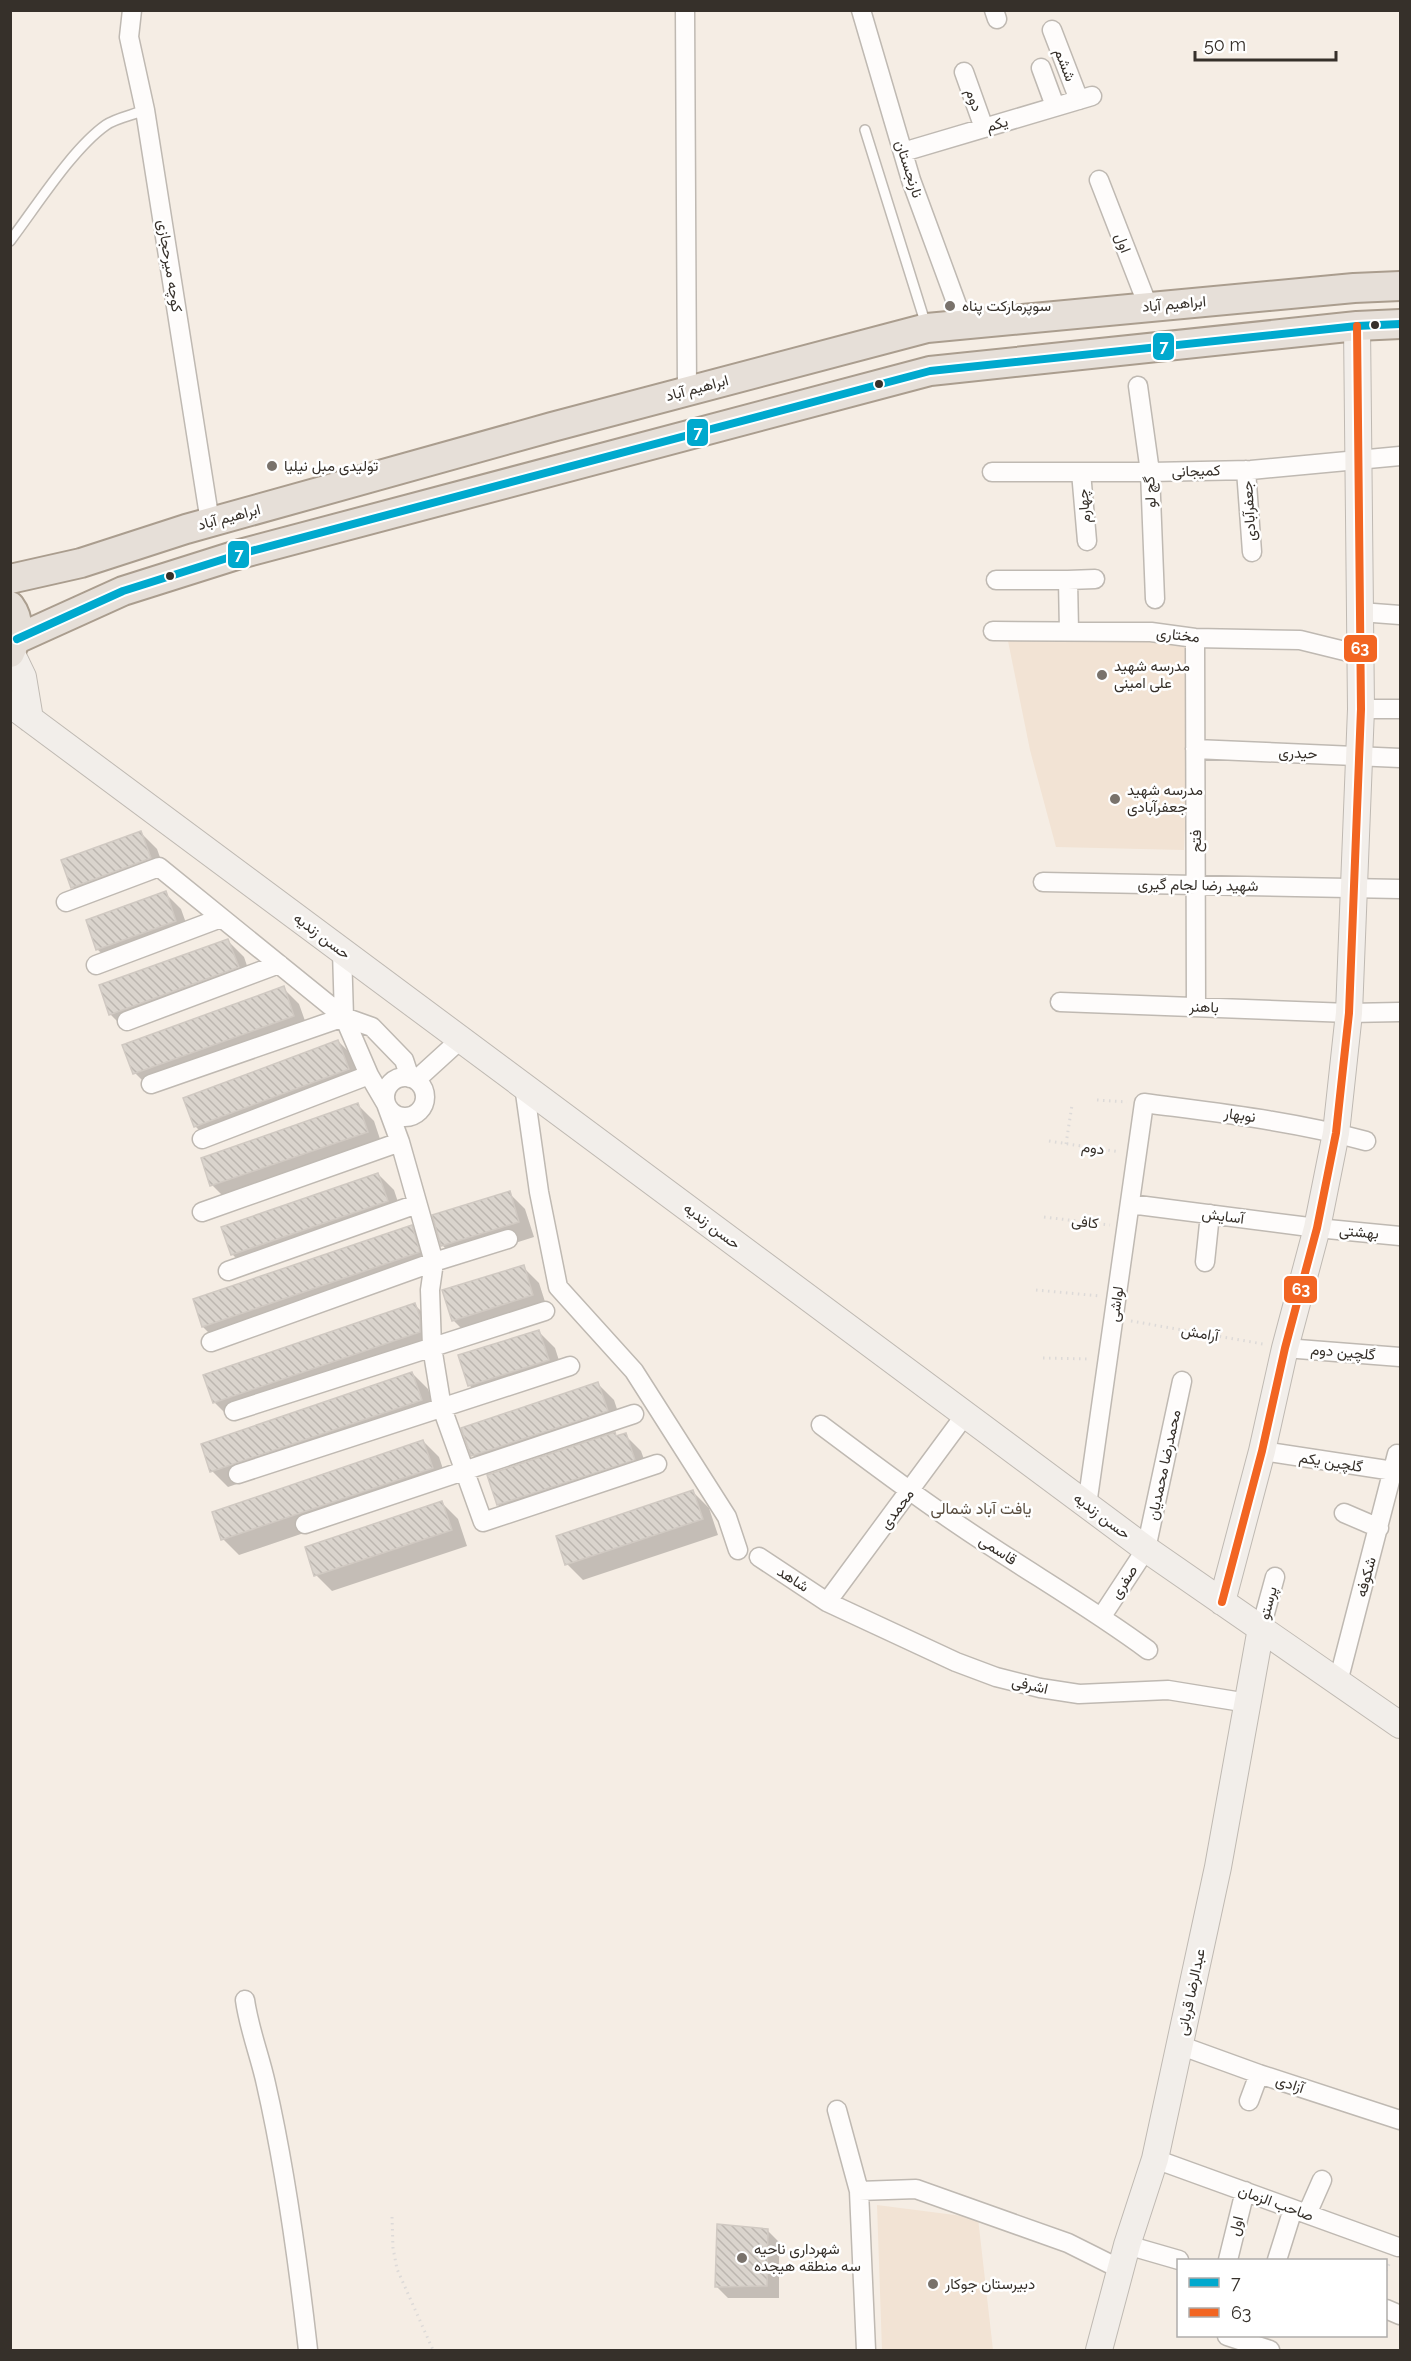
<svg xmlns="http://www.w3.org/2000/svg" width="1411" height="2361" viewBox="0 0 1411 2361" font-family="Raleway,Vazirmatn,sans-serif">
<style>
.built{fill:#f2e3d4}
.shadow{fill:#0003}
.building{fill:url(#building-back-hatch);stroke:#d0c9c2;stroke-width:1.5}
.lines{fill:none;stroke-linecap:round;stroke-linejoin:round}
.lane-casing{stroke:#bfb9b2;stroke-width:12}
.street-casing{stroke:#bfb9b2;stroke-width:21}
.secondary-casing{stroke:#bfb9b2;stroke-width:28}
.primary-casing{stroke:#aa9d8e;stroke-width:32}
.path{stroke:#dddad8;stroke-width:3;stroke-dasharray:1.5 4.5;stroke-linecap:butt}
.lane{stroke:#fefcfb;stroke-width:9}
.street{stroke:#fefcfb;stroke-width:18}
.secondary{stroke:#f2eeea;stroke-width:26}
.primary{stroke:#e6dfd8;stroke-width:28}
.bus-1-casing{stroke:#fff;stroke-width:12}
.bus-2-casing{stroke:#fff;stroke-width:12}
.bus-1{stroke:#00a9ce;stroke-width:8}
.bus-2{stroke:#f26522;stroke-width:8}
.poi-dot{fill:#79726b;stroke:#fff;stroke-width:2}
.bus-dot{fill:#36302a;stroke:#fff;stroke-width:2}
.labels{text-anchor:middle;stroke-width:5;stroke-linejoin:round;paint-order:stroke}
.street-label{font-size:15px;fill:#36302a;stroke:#fff}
.poi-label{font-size:15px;fill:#36302a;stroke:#fff;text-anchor:start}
.neighbourhood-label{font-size:16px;fill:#5a4e40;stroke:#fff}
.line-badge{stroke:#fff;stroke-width:2}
.badge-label{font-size:16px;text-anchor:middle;font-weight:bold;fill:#fff}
</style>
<defs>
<pattern id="building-back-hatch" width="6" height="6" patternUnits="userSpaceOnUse" patternTransform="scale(1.5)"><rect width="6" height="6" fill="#dad4cd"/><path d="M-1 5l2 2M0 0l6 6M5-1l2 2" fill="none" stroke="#bcb6b0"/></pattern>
</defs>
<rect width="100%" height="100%" fill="#f5ede4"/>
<path class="built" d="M1008,641L1190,642L1189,747L1184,850L1056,847L1030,750Z
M877,2205L978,2218L993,2350H882Z"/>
<path class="shadow" d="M141,833L157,849L166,874L89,903L73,887Z
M165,893L181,909L191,937L114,965L98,950L87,921Z
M228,941L244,957L253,983L126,1030L110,1014Z
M283,988L299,1004L309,1032L151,1089L135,1073L124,1046Z
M338,1041L354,1057L364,1085L211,1142L195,1126Z
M358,1105L374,1121L383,1148L228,1201L212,1185Z
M378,1174L394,1190L403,1217L248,1270L232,1254Z
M509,1193L525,1209L534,1237L458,1261L442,1245Z
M411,1226L427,1242L435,1268L219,1343L203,1327L195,1300Z
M523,1267L539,1283L548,1311L469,1336L453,1320Z
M414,1304L430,1320L436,1348L230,1418L214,1402Z
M539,1332L555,1348L564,1376L485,1401L469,1385Z
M412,1373L428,1389L437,1416L228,1487L212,1471Z
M598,1384L614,1400L623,1427L489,1472L473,1456L463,1428Z
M615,1434L618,1437L625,1435L641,1451L650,1476L514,1521L498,1505L489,1476Z
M423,1441L439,1457L448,1484L239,1555L223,1539Z
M693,1492L709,1508L718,1535L583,1580L567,1564Z
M442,1503L458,1519L467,1546L332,1591L316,1575Z
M767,2230L779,2242V2298H728L716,2286Z"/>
<path class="building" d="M141,831L151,858L71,888L61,860Z
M166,891L176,921L96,950L86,920Z
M228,939L239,967L109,1015L99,985Z
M284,986L294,1016L133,1074L122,1045Z
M338,1040L349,1069L194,1127L183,1098Z
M358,1103L368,1132L210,1186L201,1158Z
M378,1173L388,1201L231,1255L221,1227Z
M510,1191L519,1222L441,1246L432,1215Z
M412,1225L420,1252L202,1327L193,1299Z
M524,1265L533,1295L452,1321L442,1290Z
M415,1303L420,1317V1332L213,1403L203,1375Z
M539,1330L549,1360L468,1386L458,1355Z
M412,1372L422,1400L210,1472L201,1444Z
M598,1382L608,1411L471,1456L461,1428Z
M615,1432L616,1436L626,1433L635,1460L497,1505L487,1475Z
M423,1440L433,1468L221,1540L212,1512Z
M693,1490L703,1519L565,1565L556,1536Z
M442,1501L452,1530L314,1576L305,1547Z
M717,2224L768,2229L767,2286L715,2287Z"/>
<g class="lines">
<defs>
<path id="lane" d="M865,130L926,325
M10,241C36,207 72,149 106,125C116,118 133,115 145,110"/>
<path id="street" d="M132,10L129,37L145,110L210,522
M685,10L687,391
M861,10L911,180L964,324
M994,10L997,19
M1052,30L1079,100
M1041,68L1055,106
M964,72L984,128
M903,152L1092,96
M1099,180L1148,306
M1138,386L1150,472L1155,599
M1246,470L1252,552
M992,472H1150L1251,470L1400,456
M1081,472L1087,541
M996,580H1068L1069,631
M1068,580L1095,579
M1360,612L1400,615
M993,631L1151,632L1195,638L1300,640L1361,655
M1195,638L1196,1007
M1361,709H1400
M1195,749L1400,758
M1043,882L1400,889
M66,902L159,867L344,1017L151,1084
M342,951L344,1017L369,1075L386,1104L400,1142L434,1262L430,1290L432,1347L442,1408L483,1522L657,1464
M96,965L221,918
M1060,1002L1349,1013L1400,1012
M344,1017L372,1027L404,1060L410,1078
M127,1021L279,964
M385 1097a20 20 0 1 1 40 0a20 20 0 1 1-40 0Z
M416,1080L461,1039
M524,1086L539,1192L558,1287L634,1371L727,1517L738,1550
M202,1139L369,1075
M1130,1204L1317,1228L1400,1236
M202,1212L400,1142
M1205,1262L1210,1214
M228,1271L417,1204
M211,1342L434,1262L508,1239
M1285,1348L1400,1357
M234,1411L545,1311
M821,1425C877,1467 933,1509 992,1547C1044,1581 1098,1613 1148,1650
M1262,1451L1400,1472
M238,1474L570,1366
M1087,1505L1144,1103C1219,1113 1293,1121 1366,1141
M1344,1513L1379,1528
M305,1524L634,1414
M759,1557L827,1602L956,1662L996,1677L1040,1688L1079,1694L1168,1690L1248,1703
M827,1602L965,1415
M1102,1616L1146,1549L1182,1381
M1261,1628L1275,1577
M1338,1682L1397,1454
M245,2000C249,2029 260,2056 266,2084C286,2172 298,2261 308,2350
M1179,2045L1259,2074L1400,2120
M1249,2101L1259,2074
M837,2110L859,2191L866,2350
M1155,2159L1398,2247
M859,2191L916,2189L1068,2243L1120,2269
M1307,2214L1322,2180
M1127,2245L1179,2260
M1228,2260L1245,2191
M1277,2260L1293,2209
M1386,2309L1400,2315
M1227,2336L1270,2350"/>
<path id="secondary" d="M11,652L23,677L30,719
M10,704L1146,1549L1400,1725
M1222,1602L1262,1451L1285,1348L1317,1228L1336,1133L1349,1013L1361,709L1357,326
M1099,2350L1127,2245L1155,2159L1218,1867L1261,1628"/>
<path id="primary" d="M10,579L81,563L186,529L552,427L927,328L1354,288L1400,286
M10,606C21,621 18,637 10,653
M17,639L123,591L240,554L930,371L1357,326L1400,324"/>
</defs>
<use href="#lane" class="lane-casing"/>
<use href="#street" class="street-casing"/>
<use href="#secondary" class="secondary-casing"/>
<use href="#primary" class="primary-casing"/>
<path class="path" d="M1097,1100L1127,1102
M1049,1141L1120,1152
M1066,1144L1072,1105
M1044,1217L1110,1225
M1036,1290L1100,1296
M1131,1321L1263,1344
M1043,1358L1091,1359
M392,2217L393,2248L397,2269L433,2350
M1386,2271L1390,2262"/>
<use href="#lane" class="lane"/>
<use href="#street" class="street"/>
<use href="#secondary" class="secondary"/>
<use href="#primary" class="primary"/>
<defs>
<path id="bus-1" d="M17,639L123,591L240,554L930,371L1357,326L1400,324"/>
<path id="bus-2" d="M1222,1602L1262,1451L1285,1348L1317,1228L1336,1133L1349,1013L1361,709L1357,326"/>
</defs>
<use href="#bus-1" class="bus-1-casing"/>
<use href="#bus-2" class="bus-2-casing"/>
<use href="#bus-1" class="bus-1"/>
<use href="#bus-2" class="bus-2"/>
</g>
<g class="poi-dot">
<circle cx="950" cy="306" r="6"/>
<circle cx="272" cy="466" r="6"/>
<circle cx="1102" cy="675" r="6"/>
<circle cx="1115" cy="799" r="6"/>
<circle cx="742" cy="2258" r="6"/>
<circle cx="933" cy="2284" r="6"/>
</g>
<g class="bus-dot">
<circle cx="1375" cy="325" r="5"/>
<circle cx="879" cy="384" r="5"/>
<circle cx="170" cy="576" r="5"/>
</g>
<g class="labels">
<g class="street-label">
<text transform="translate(1065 65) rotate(69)" y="5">ششم</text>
<text transform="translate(974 100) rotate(70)" y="5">دوم</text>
<text transform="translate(997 124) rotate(-17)" y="5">یکم</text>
<text transform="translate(909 169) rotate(72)" y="5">نارنجستان</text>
<text transform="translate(1123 243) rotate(69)" y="5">اول</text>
<text transform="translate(170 266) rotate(81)" y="5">کوچه میرحجازی</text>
<text transform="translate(1174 304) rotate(-5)" y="5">ابراهیم آباد</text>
<text transform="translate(697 388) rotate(-15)" y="5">ابراهیم آباد</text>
<text transform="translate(1196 471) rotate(-2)" y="5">کمیجانی</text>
<text transform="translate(1150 492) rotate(-93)" y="5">گچ لو</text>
<text transform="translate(1084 506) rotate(-95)" y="5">چهارم</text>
<text transform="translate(1249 511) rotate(-94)" y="5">جعفرآبادی</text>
<text transform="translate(229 517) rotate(-15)" y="5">ابراهیم آباد</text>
<text transform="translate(1178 635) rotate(6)" y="5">مختاری</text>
<text transform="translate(1298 753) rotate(2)" y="5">حیدری</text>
<text transform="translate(1196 841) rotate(-90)" y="5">فتح</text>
<text transform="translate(1198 885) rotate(1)" y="5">شهید رضا لجام گیری</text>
<text transform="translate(322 936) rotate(37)" y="5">حسن زندیه</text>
<text transform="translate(1204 1007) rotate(2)" y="5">باهنر</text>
<text transform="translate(1240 1115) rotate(8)" y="5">نوبهار</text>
<text transform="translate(1093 1148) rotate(9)" y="5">دوم</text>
<text transform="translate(1223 1216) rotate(7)" y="5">آسایش</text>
<text transform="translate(1085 1222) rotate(7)" y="5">کافی</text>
<text transform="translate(712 1226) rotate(37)" y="5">حسن زندیه</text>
<text transform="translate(1359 1232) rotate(5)" y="5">بهشتی</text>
<text transform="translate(1116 1304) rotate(-82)" y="5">لواشی</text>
<text transform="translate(1200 1333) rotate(10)" y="5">آرامش</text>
<text transform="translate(1343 1352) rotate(5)" y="5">گلچین دوم</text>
<text transform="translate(1331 1462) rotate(9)" y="5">گلچین یکم</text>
<text transform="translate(1164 1465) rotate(-78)" y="5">محمدرضا محمدیان</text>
<text transform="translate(897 1509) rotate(-53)" y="5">محمدی</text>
<text transform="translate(1102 1516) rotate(37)" y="5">حسن زندیه</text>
<text transform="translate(998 1550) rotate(33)" y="5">قاسمی</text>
<text transform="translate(1366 1577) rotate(-75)" y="5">شکوفه</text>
<text transform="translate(793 1579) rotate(33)" y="5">شاهد</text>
<text transform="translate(1124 1582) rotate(-57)" y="5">صفری</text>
<text transform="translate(1268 1603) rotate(-75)" y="5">پرستو</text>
<text transform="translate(1030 1685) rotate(13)" y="5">اشرفی</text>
<text transform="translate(1191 1992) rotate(-78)" y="5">عبدالرضا قربانی</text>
<text transform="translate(1290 2084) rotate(18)" y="5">آزادی</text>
<text transform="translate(1276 2203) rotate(20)" y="5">صاحب الزمان</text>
<text transform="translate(1236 2226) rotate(-76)" y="5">اول</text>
</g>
<g class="poi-label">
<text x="962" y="311">سوپرمارکت پناه</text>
<text x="284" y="471">تولیدی مبل نیلیا</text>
<text x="1114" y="671">مدرسه شهید<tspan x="1114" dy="17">علی امینی</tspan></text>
<text x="1127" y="795">مدرسه شهید<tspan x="1127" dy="17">جعفرآبادی</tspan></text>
<text x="754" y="2254">شهرداری ناحیه<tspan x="754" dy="17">سه منطقه هیجده</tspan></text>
<text x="945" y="2289">دبیرستان جوکار</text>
</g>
<g class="neighbourhood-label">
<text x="981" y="1514">یافت آباد شمالی</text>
</g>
</g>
<g class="line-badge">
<rect x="1152" y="332" width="23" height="29" rx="6" fill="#00a9ce"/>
<rect x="686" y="418" width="23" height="29" rx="6" fill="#00a9ce"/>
<rect x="227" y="540" width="23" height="29" rx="6" fill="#00a9ce"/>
<rect x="1343" y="634" width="35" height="29" rx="6" fill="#f26522"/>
<rect x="1283" y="1275" width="35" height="29" rx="6" fill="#f26522"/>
</g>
<g class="badge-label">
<text x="1164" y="352">7</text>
<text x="698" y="438">7</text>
<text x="239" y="560">7</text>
<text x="1360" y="654">63</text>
<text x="1301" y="1295">63</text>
</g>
<rect width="1411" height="2361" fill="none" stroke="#36302a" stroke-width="24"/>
<rect x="1177" y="2259" width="210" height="78" fill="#ffffff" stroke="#afacaa" stroke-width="1.5"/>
<rect x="1189" y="2278" width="30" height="9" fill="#00a9ce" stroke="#afacaa" stroke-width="1.5"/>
<text x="1231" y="2289" font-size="18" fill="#36302a">7</text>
<rect x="1189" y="2308" width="30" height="9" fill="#f26522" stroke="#afacaa" stroke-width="1.5"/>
<text x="1231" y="2319" font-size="18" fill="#36302a">63</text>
<path d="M1195 51v9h141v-9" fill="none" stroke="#36302a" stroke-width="3"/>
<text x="1204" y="51" font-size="18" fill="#36302a" stroke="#ffffff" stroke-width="4.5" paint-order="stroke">50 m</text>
</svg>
